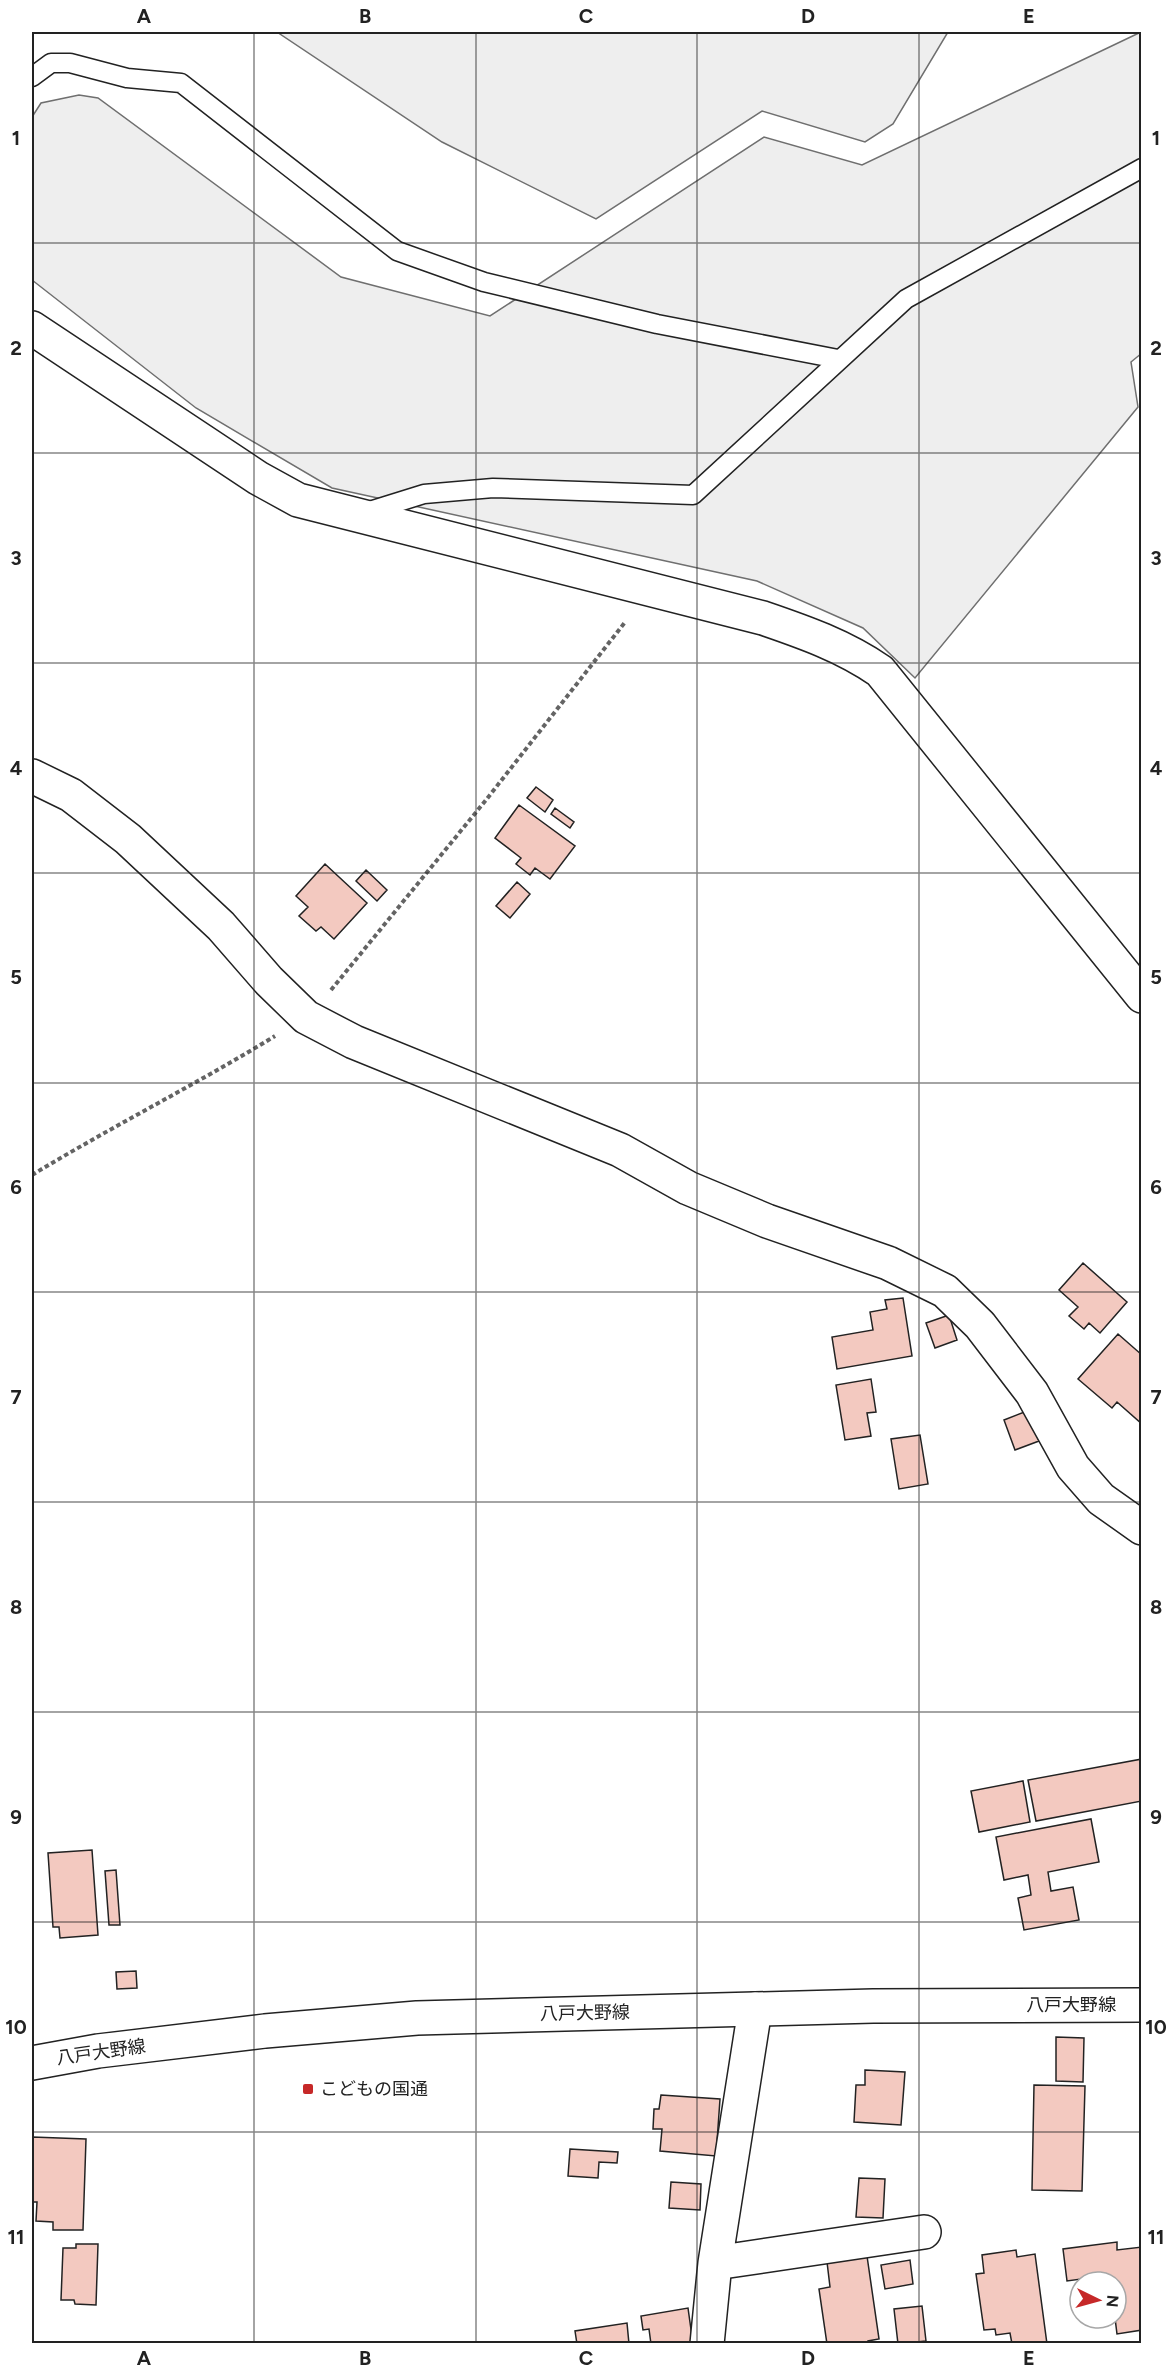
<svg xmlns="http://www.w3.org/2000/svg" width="1173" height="2375" viewBox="0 0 1173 2375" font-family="Figtree,'Noto Sans JP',sans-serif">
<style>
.green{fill:#eee;stroke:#6f6f6f;stroke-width:1.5}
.building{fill:#f3c9c0;stroke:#222;stroke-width:1.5}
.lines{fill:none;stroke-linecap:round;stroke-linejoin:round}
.service-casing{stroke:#222;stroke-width:21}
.minor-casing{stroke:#222;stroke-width:36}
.primary-casing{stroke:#222;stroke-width:36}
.path{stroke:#646464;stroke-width:4;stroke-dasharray:4.5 3;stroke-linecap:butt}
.service{stroke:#fff;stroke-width:18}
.minor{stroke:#fff;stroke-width:33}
.primary{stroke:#fff;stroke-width:33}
.grid{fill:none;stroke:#222;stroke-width:1.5;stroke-opacity:0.55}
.poi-dot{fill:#c62828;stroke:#fff;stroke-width:2}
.labels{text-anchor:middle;stroke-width:4.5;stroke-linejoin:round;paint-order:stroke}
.street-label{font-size:18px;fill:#222;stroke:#fff}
.poi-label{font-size:18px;fill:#222;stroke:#fff;text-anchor:start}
.neatline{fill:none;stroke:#222;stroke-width:2}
.grid-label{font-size:20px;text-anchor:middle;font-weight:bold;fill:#222}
</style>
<rect width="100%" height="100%" fill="#fff"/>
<path class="green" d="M277,32H948L893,124L865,142L762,111L596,219L442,142Z
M1141,32L1142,353L1131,362L1138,407L915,678L863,628L757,581L332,488L196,408L32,280V117L41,103L79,95L98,98L341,277L490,316L764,137L862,165Z"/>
<path class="building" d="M536,787L553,800L545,812L527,798Z
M519,805L575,846L550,879L535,868L530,875L516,864L521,858L495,838Z
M555,808L574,822L570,828L551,814Z
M325,864L367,903L334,939L321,927L316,931L299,916L308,907L296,896Z
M366,870L387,890L377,901L356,881Z
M517,882L530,894L510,918L496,906Z
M1083,1263L1127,1302L1100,1333L1089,1323L1084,1329L1069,1316L1078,1307L1059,1290Z
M903,1298L912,1356L837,1369L832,1337L873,1330L870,1312L887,1309L885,1300Z
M949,1315L957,1340L935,1348L926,1323Z
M1118,1334L1142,1355V1424L1117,1402L1112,1408L1078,1379Z
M871,1379L876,1412L867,1413L871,1436L845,1440L836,1385Z
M1027,1411L1039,1441L1015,1450L1004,1420Z
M920,1435L928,1484L899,1489L891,1439Z
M1142,1759V1801L1036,1821L1028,1780Z
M1023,1781L1030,1822L979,1832L971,1791Z
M1091,1819L1099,1862L1048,1872L1051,1891L1073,1887L1079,1920L1024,1930L1018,1898L1031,1895L1028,1875L1004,1880L996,1837Z
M92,1850L98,1935L60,1938L59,1927H53L48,1853Z
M116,1870L120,1925H109L105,1871Z
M136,1971L137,1988L117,1989L116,1972Z
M1056,2037L1084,2038L1083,2082L1056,2081Z
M865,2070L905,2072L901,2125L854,2122L856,2085H865Z
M1034,2085L1085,2086L1082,2191L1032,2190Z
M661,2095L720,2099L716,2156L660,2151L662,2129H653L654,2109H659Z
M32,2137L86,2139L83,2230H53V2222L36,2221L37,2202H32Z
M570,2149L618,2152L617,2163L599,2162L598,2178L568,2176Z
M859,2178L885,2179L883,2218L856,2217Z
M671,2182L701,2184L700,2210L669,2208Z
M1117,2242V2250L1142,2247V2330L1117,2334L1115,2318L1116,2282H1104L1103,2276L1067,2281L1063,2249Z
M76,2244H98L96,2305L75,2304L74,2300H61L63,2248H76Z
M1016,2250L1017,2257L1035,2254L1047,2344H1012L1010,2333L996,2335L995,2329L984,2330L976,2274L984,2273L982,2255Z
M867,2256L879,2339L868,2341V2344H827L819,2289L830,2287L827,2262Z
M910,2260L913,2284L885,2289L881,2265Z
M922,2306L926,2341L898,2344L894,2309Z
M688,2308L693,2344H651L649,2329L643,2330L641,2316Z
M627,2323L629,2344H577L575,2331Z"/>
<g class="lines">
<defs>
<path id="service" d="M32,77L51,63H70L127,78L181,83L397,251L484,282L657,324L838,359
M363,513L424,494L493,488L693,495L906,299L1142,168"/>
<path id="minor" d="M32,328L258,478L298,500L763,618C804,632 844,646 880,671L1142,996
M32,776L71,795L128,839L221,926L269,981L306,1017L354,1042L620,1150L688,1188L767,1221L888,1263L945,1291L980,1325L1032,1393L1073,1467L1101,1499L1142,1528
M715,2263L924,2232
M707,2344L715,2263L755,2009"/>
<path id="primary" d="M32,2063L98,2051L265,2031L417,2018L873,2006L1142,2005"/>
</defs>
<use href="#service" class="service-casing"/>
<use href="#minor" class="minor-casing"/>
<use href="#primary" class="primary-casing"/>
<path class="path" d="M331,990L486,800L626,621
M32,1175C111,1127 195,1085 275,1036"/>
<use href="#service" class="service"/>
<use href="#minor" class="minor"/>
<use href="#primary" class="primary"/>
</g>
<path class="grid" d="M254,32V2344M476,32V2344M697,32V2344M919,32V2344M32,243H1142M32,453H1142M32,663H1142M32,873H1142M32,1083H1142M32,1292H1142M32,1502H1142M32,1712H1142M32,1922H1142M32,2132H1142"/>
<rect class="poi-dot" x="302" y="2083" width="12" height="12" rx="3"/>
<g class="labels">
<g class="street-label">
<text x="1071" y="2011">八戸大野線</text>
<text transform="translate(585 2013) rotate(-1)" y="6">八戸大野線</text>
<text transform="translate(101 2052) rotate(-8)" y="6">八戸大野線</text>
</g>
<g class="poi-label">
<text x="320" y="2095">こどもの国通</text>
</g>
</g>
<rect width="1173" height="2375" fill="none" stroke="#ffffff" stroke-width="66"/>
<g transform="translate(1098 2300) rotate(95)"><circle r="28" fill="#ffffff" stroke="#a7a7a7" stroke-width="1.5"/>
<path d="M0-4.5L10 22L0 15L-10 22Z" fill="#c62828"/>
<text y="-9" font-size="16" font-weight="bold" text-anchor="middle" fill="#222222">N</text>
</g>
<rect x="33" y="33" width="1107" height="2309" class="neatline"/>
<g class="grid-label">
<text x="144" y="23">A</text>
<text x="365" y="23">B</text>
<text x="586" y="23">C</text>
<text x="808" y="23">D</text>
<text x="1029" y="23">E</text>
<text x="16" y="145">1</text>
<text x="1156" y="145">1</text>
<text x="16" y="355">2</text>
<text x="1156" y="355">2</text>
<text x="16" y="565">3</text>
<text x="1156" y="565">3</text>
<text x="16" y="775">4</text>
<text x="1156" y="775">4</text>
<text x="16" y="984">5</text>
<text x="1156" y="984">5</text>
<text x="16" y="1194">6</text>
<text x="1156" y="1194">6</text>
<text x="16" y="1404">7</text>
<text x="1156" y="1404">7</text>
<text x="16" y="1614">8</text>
<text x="1156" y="1614">8</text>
<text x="16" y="1824">9</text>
<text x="1156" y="1824">9</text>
<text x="16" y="2034">10</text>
<text x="1156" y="2034">10</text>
<text x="16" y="2244">11</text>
<text x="1156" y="2244">11</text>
<text x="144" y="2365">A</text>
<text x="365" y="2365">B</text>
<text x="586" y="2365">C</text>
<text x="808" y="2365">D</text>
<text x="1029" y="2365">E</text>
</g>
</svg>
